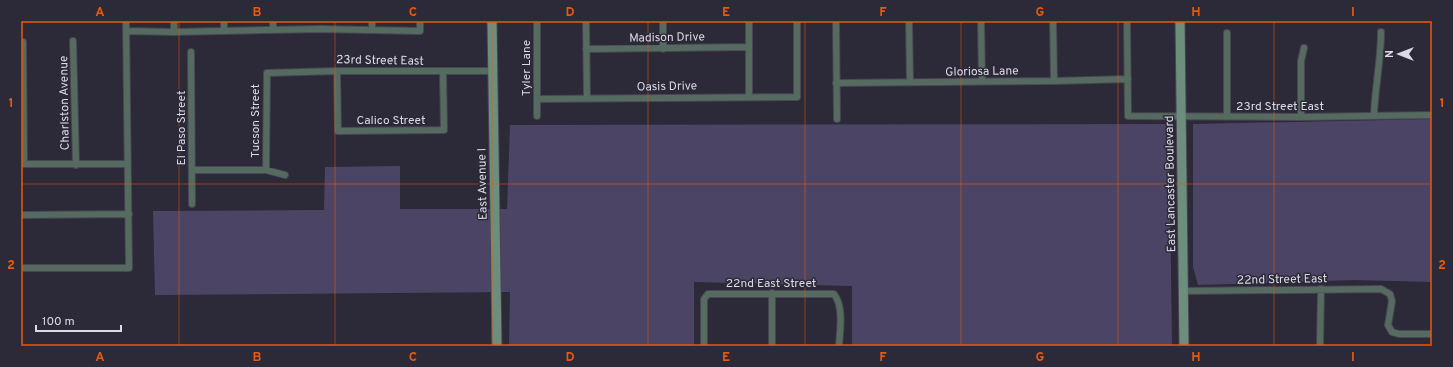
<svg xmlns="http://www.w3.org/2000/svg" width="1453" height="367" viewBox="0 0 1453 367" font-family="Overpass,sans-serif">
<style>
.green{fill:#4c4465}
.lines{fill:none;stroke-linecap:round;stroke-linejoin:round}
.street-casing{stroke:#484554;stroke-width:8}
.secondary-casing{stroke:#484554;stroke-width:11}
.street{stroke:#566b5f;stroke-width:6}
.secondary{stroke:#6d8e7c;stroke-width:9}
.grid{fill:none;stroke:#e8590c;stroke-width:1;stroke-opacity:0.55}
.labels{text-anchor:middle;stroke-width:3;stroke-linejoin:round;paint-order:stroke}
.street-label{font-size:12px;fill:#dcdae4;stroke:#2c2938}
.neatline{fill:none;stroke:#e8590c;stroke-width:1.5}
.grid-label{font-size:13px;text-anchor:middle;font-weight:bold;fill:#e8590c}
</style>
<rect width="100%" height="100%" fill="#2c2938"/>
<path class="green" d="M1432,119V282L1354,280L1198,285L1193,267V124Z
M1169,124L1172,346H852V286L694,282V346H509L510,292L155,295L153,211L324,210L325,167L400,166V209H507L510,125Z"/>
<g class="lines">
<defs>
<path id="street" d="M224,21V31
M273,21V30
M372,21V30
M537,21V116
M586,21L587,98
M663,21V49
M749,21V96
M836,21L837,119
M909,21L910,83
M981,21L982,82
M1053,21L1054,81
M1127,21L1128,116L1301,117L1432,115
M127,31L174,32L321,29L420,31V21
M174,32V21
M1227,33V117
M73,41L76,165
M23,42L24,164
M586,49L748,47
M191,52L192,204
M337,71L338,131L444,130L443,72
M836,83L1054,81L1128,79
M537,99L797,97V21
M1374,115C1375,87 1381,60 1381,32
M1301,117V61L1304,48
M21,164H127
M192,170H266L285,175
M266,170L267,73L337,71H493
M21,215L129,214
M21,268H129L126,21
M1184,291L1381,289L1390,294L1392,301L1388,325L1392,332L1399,334H1432
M772,293V346
M704,346V299L708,294H834C844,307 840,330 839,346
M1320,346L1321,289"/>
<path id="secondary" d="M492,21L497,346
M1180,21L1184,346"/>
</defs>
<use href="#street" class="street-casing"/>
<use href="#secondary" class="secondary-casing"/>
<use href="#street" class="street"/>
<use href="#secondary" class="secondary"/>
</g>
<path class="grid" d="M179,21V346M335,21V346M492,21V346M648,21V346M805,21V346M961,21V346M1118,21V346M1274,21V346M21,184H1432"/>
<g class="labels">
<g class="street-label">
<text transform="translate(667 37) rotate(-1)" y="4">Madison Drive</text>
<text transform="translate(380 60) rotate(1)" y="4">23rd Street East</text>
<text transform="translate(526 68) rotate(-90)" y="4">Tyler Lane</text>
<text transform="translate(982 71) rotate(-1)" y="4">Gloriosa Lane</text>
<text transform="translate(667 86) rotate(-1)" y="4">Oasis Drive</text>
<text transform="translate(64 103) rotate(-91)" y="4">Charlston Avenue</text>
<text x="1280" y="110">23rd Street East</text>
<text x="391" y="124">Calico Street</text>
<text transform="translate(255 121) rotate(-90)" y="4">Tucson Street</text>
<text transform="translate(181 128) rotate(-90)" y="4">El Paso Street</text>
<text transform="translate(482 184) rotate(-91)" y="4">East Avenue I</text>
<text transform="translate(1170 184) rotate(-91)" y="4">East Lancaster Boulevard</text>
<text transform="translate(1282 279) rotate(-1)" y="4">22nd Street East</text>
<text x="771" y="287">22nd East Street</text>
</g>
</g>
<rect width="1453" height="367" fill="none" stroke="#2c2938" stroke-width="44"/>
<g transform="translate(1399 54) rotate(270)" stroke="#2c2938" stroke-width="3" paint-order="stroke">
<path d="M0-3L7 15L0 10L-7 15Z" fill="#dcdae4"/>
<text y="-6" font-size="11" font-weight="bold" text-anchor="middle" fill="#dcdae4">N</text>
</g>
<path d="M36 325v6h85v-6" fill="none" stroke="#dcdae4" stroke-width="2"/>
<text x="42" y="325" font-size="12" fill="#dcdae4" stroke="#2c2938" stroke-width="3" paint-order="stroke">100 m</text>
<rect x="22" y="22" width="1409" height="323" class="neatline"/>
<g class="grid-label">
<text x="100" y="16">A</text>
<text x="257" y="16">B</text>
<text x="413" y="16">C</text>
<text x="570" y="16">D</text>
<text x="726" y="16">E</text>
<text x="883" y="16">F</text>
<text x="1040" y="16">G</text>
<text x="1196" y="16">H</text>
<text x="1353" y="16">I</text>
<text x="11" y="107">1</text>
<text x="1442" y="107">1</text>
<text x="11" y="269">2</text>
<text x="1442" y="269">2</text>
<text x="100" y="361">A</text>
<text x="257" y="361">B</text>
<text x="413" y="361">C</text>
<text x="570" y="361">D</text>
<text x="726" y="361">E</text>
<text x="883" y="361">F</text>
<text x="1040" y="361">G</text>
<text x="1196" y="361">H</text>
<text x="1353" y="361">I</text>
</g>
</svg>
